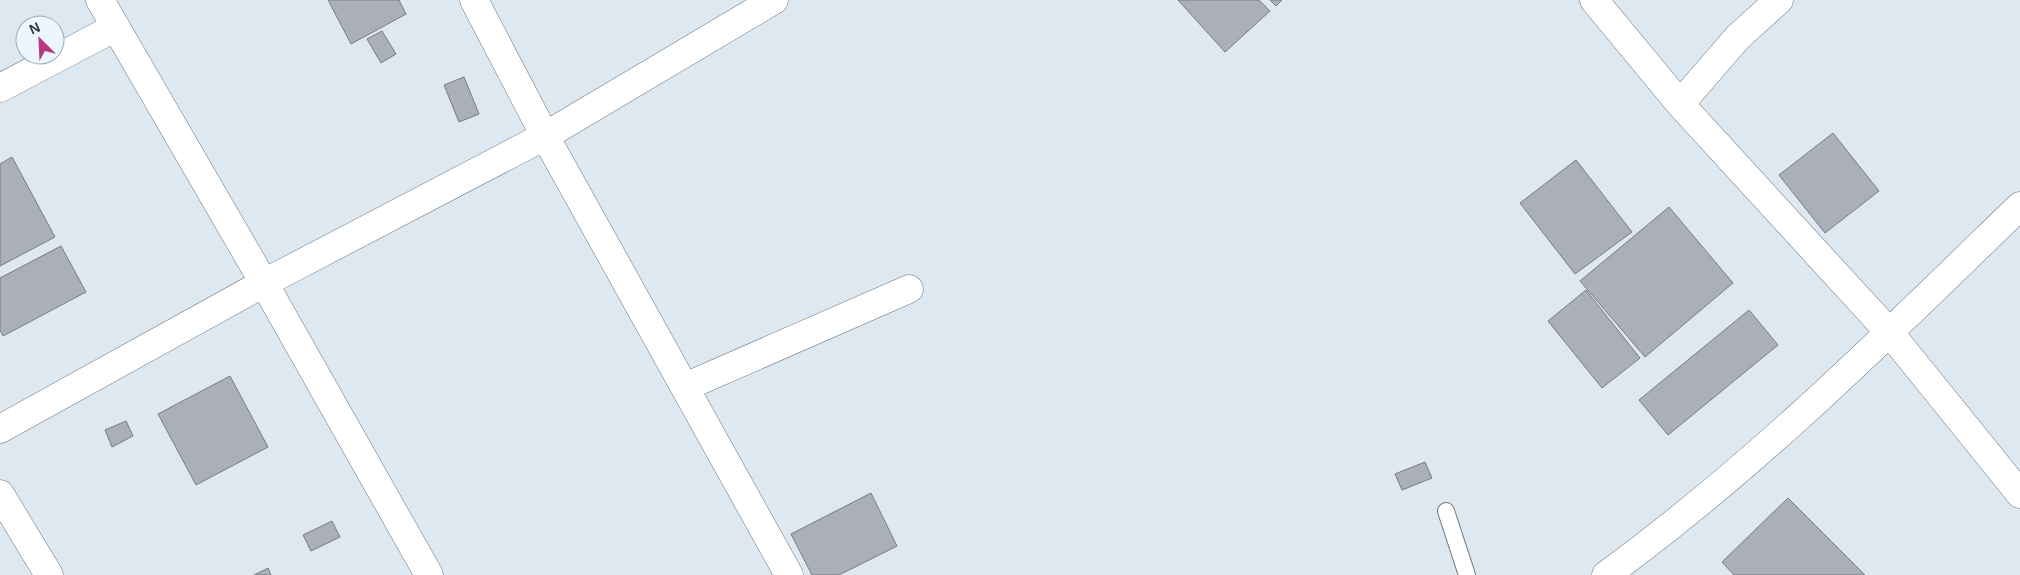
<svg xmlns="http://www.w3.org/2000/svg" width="2020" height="575" viewBox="0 0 2020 575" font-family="Arial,sans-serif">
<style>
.building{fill:#aaafba;stroke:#777c86}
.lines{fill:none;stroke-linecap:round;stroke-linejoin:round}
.lane-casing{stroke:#6e7880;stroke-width:18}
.street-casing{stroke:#6e7880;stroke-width:29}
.lane{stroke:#fff;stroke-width:16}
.street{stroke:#fff;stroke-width:28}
</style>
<rect width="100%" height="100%" fill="#dde8f1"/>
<path class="building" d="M328,0H399L406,14L351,44Z
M1178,0H1259L1270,11L1225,52Z
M1270,0H1282L1276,6Z
M382,31L396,54L381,63L367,39Z
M464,77L479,114L459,122L444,85Z
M1833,133L1879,191L1825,233L1779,175Z
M12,157L55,237L0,266V164Z
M1576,160L1632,232L1575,274L1520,203Z
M1669,207L1733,283L1645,357L1580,281Z
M61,246L86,292L3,336L0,330V278Z
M1586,290L1640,358L1602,388L1548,321Z
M1749,310L1778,345L1668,435L1639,400Z
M230,376L268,447L196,485L158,414Z
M126,421L133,436L112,447L105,430Z
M1425,462L1432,478L1402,490L1395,474Z
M871,493L897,546L839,575H812L791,534Z
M1788,498L1865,575H1734L1722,562Z
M332,521L340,537L311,551L303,535Z
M268,568L271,575H254Z"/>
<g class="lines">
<defs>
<path id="lane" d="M1446,511L1467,575"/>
<path id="street" d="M100,0L264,283L429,575
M474,0L545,136L789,575
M1594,0L1680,104L1890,333L2020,494
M0,88L116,27
M1680,104L1738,37L1779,0
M685,387L909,289
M0,429L264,283L545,136L774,0
M0,494L49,575
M1606,575C1756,466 1887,335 2020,206"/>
</defs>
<use href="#lane" class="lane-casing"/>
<use href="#street" class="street-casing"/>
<use href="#lane" class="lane"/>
<use href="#street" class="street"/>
</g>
<g transform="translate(40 40) rotate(336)"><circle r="24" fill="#ebf6fe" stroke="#a0a9af"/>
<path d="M0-4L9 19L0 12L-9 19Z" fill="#b93780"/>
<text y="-8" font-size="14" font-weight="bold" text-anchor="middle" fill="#303538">N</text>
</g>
</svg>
